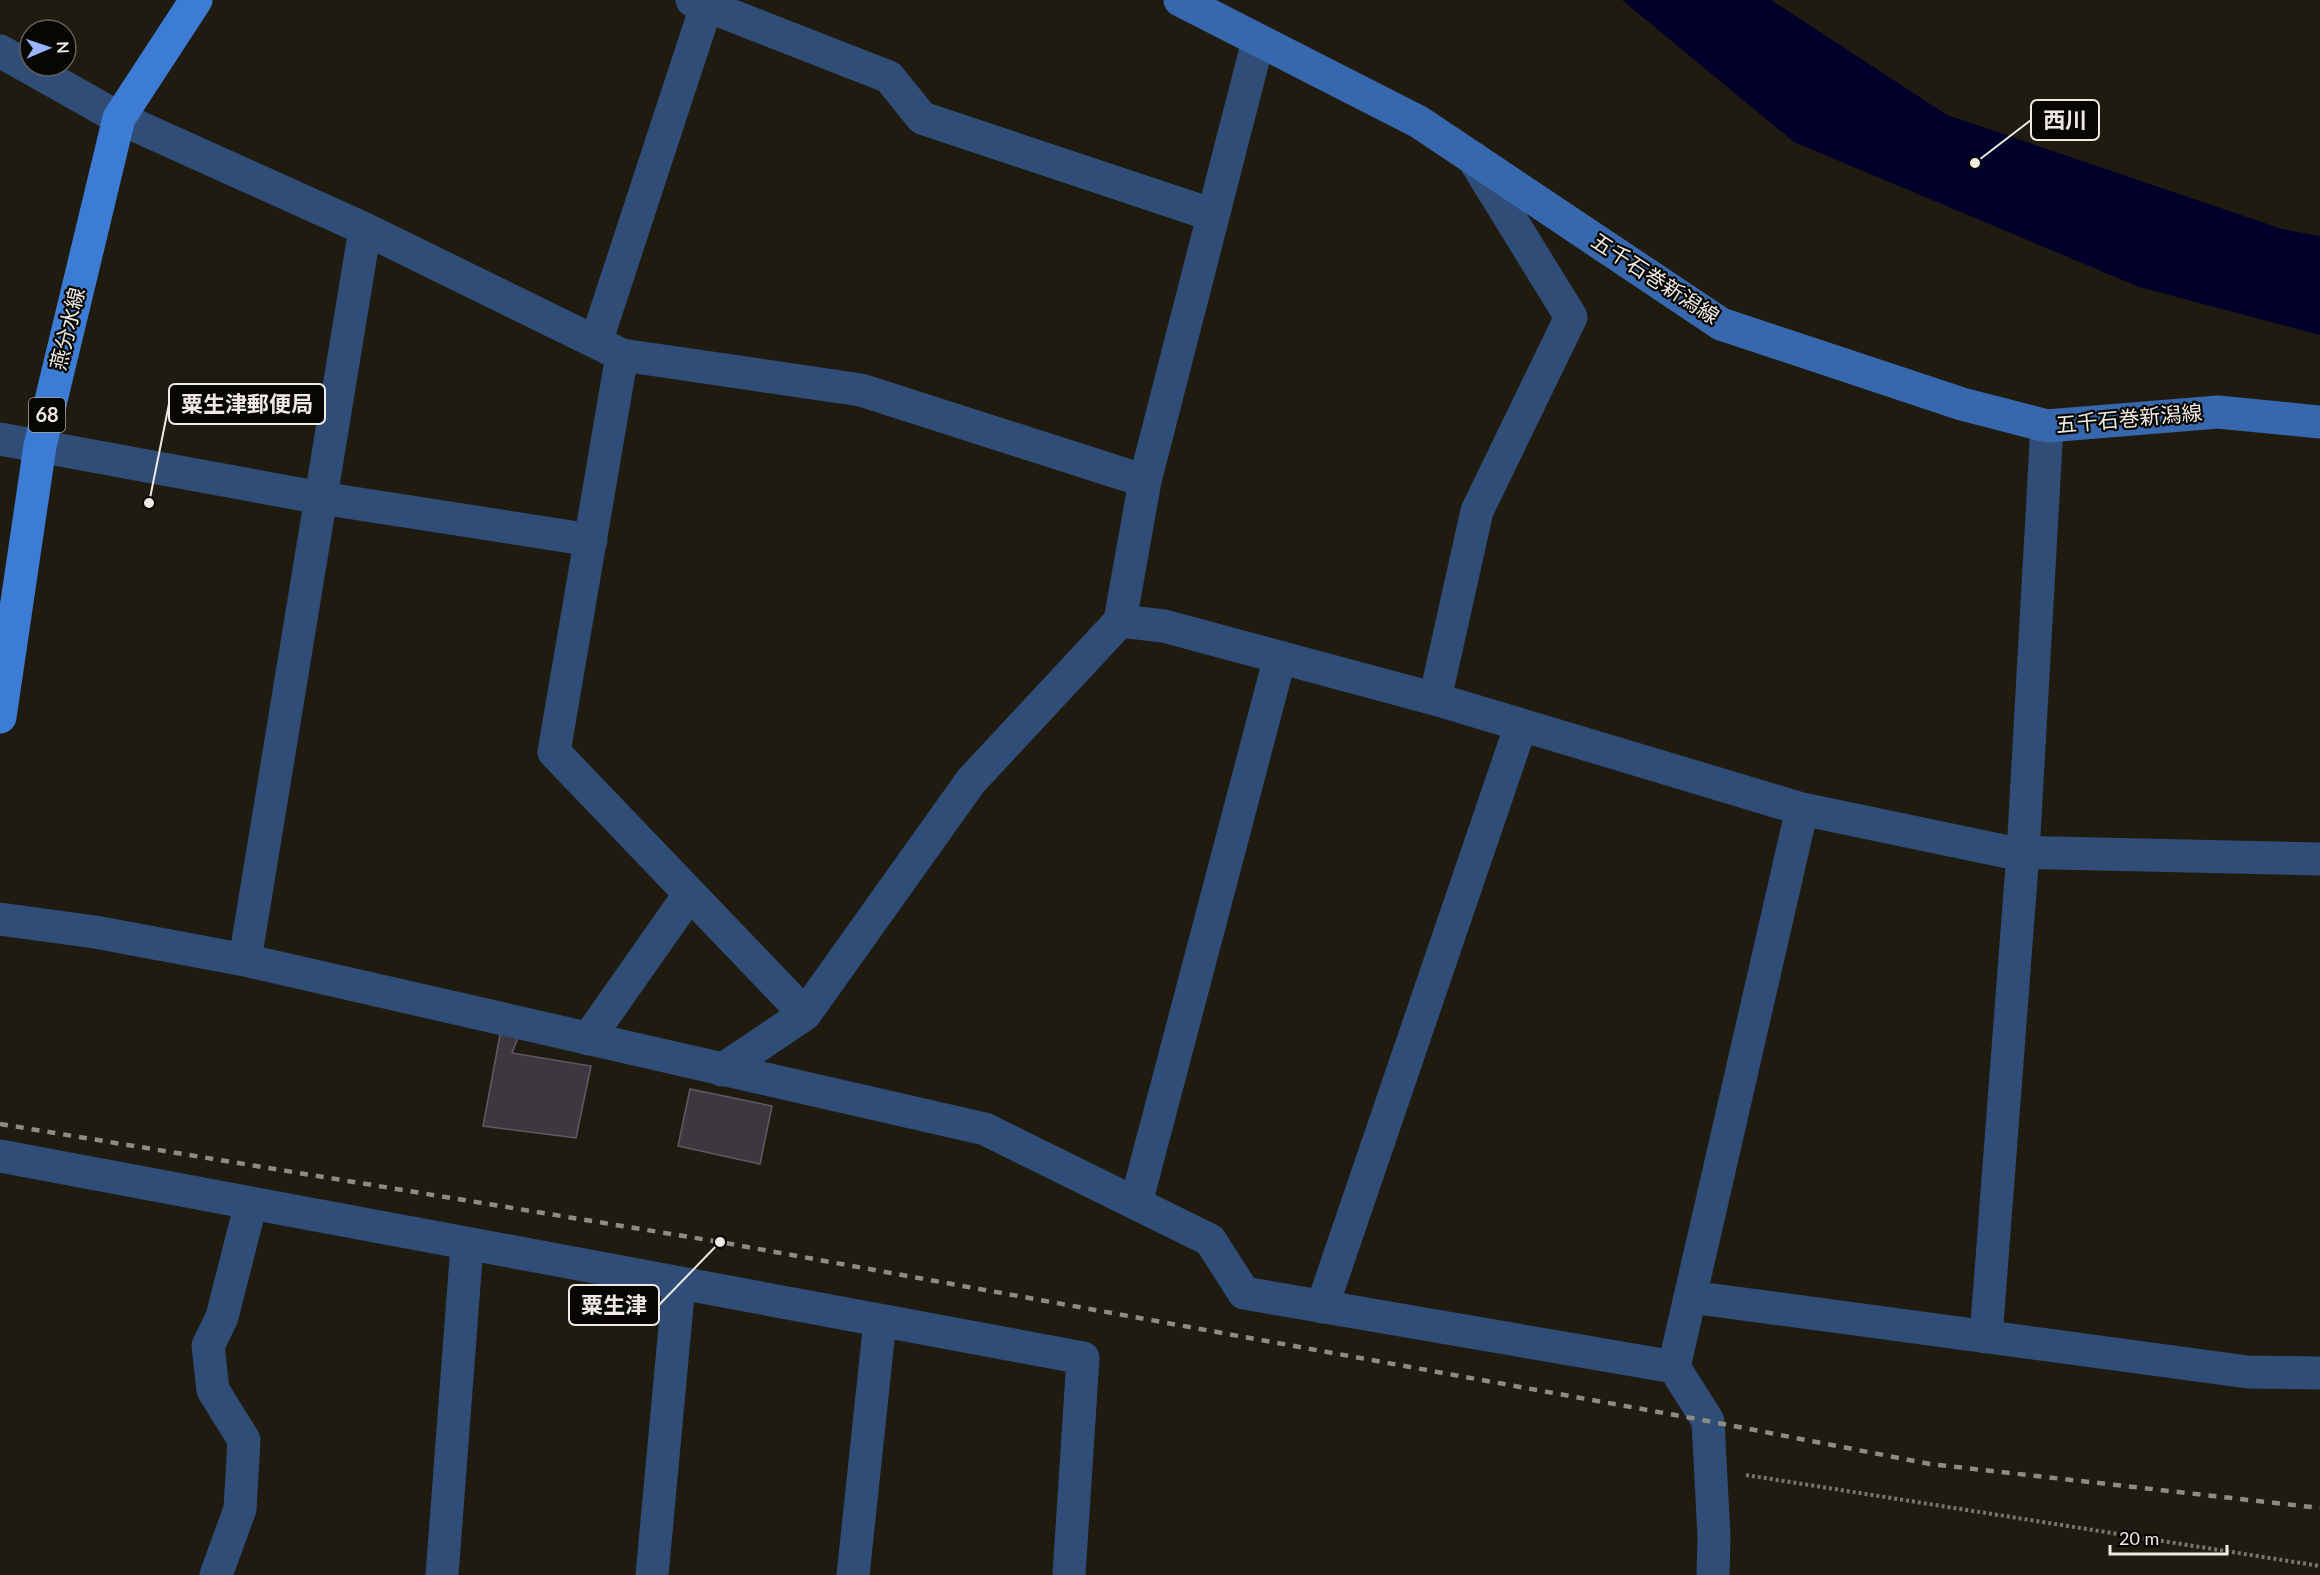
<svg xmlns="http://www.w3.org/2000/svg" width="2320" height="1575" viewBox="0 0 2320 1575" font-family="Lato,'Noto Sans JP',sans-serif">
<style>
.water{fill:#00002a}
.building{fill:#3d3740;stroke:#615a64;stroke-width:1.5}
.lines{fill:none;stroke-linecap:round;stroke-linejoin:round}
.path{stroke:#78756c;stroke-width:4;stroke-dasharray:3 3;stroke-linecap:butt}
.minor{stroke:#2f4d77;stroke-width:33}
.secondary{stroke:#3767ac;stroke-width:33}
.primary{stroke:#3d7cd5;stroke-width:33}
.rail{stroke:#8e8b82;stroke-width:4.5;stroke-dasharray:8 8;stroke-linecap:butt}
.labels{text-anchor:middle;stroke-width:4.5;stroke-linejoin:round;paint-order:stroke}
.shield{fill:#070603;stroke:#a8a6a0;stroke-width:1.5}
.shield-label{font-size:20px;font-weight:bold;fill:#edeae3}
.street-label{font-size:21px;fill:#edeae3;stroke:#070603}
.leader{fill:none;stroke:#edeae3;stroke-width:2}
.callout-dot{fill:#edeae3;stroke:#070603;stroke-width:2}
.callout{fill:#070603;stroke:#edeae3;stroke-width:2}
.callout-label{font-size:22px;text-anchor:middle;font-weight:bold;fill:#edeae3}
</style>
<rect width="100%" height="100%" fill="#1f1b11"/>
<path class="water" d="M1622,0H1771L1947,115L2282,229L2320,236V335L2139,287L1794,142Z"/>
<path class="building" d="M500,1035H519L512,1053L591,1066L576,1138L483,1126Z
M690,1089L772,1106L760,1164L678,1146Z"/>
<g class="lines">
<path class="path" d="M1746,1475L2320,1566"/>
<path class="minor" d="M692,0L889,77L922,118L1213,215
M0,51L119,118L365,229L622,355L861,390L1145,481
M596,342L706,7
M622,355L554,752L805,1014
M0,439L321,498L591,540
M1120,621L1164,626L1435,699L1802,809L2008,852L2320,859
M1435,699L1477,511L1571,317L1473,158
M0,919L95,932L245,960L985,1129L1210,1240L1244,1293L1674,1367
M245,960L365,229
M588,1039L689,895
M722,1070L805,1014L971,781L1120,621L1145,481L1258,41
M0,1156L251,1203
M1136,1203L1280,657
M1691,1297L2248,1372L2320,1373
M1322,1307L1521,725
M1986,1337L2023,853L2047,426
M216,1575L240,1509L244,1440L213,1390L208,1346L222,1317L251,1203L1083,1358L1069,1575
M442,1575L467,1245
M652,1575L679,1284
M853,1575L880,1321
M1713,1575L1714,1537L1708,1421L1674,1367L1802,809"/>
<path class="secondary" d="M1180,0L1419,122L1721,324L1962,404L2047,426L2218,412L2320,422"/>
<path class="primary" d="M0,717L40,446L119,118L196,0"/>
<path class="rail" d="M0,1124L720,1242L1708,1421L1930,1464L2320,1508"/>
</g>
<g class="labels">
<rect class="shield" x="29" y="398" width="36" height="34" rx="4.5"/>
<g class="shield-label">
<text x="47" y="422">68</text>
</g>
<g class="street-label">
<text transform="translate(1655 279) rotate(33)" y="7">五千石巻新潟線</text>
<text transform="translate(68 329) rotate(-76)" y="7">燕分水線</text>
<text transform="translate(2129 419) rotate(-5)" y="7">五千石巻新潟線</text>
</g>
</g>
<path class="leader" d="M1975 163L2031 120M149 503L169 404M720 1242L659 1305"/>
<g class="callout-dot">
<circle cx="1975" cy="163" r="6"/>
<circle cx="149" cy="503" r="6"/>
<circle cx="720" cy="1242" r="6"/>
</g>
<g class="callout">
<rect x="2031" y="100" width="68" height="40" rx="6"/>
<rect x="169" y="384" width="156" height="40" rx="6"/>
<rect x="569" y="1285" width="90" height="40" rx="6"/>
</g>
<g class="callout-label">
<text x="2065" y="128">西川</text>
<text x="247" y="412">粟生津郵便局</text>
<text x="614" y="1313">粟生津</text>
</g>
<g transform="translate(48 48) rotate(88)"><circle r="28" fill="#070603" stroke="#63615d" stroke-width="1.5"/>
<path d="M0-4.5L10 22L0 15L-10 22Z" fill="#9bb4fd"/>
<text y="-9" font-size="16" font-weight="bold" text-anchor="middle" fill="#edeae3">N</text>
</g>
<path d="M2110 1545v9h117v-9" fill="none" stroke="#edeae3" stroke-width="3"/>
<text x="2119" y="1545" font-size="18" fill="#edeae3" stroke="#070603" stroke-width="4.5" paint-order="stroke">20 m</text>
</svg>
